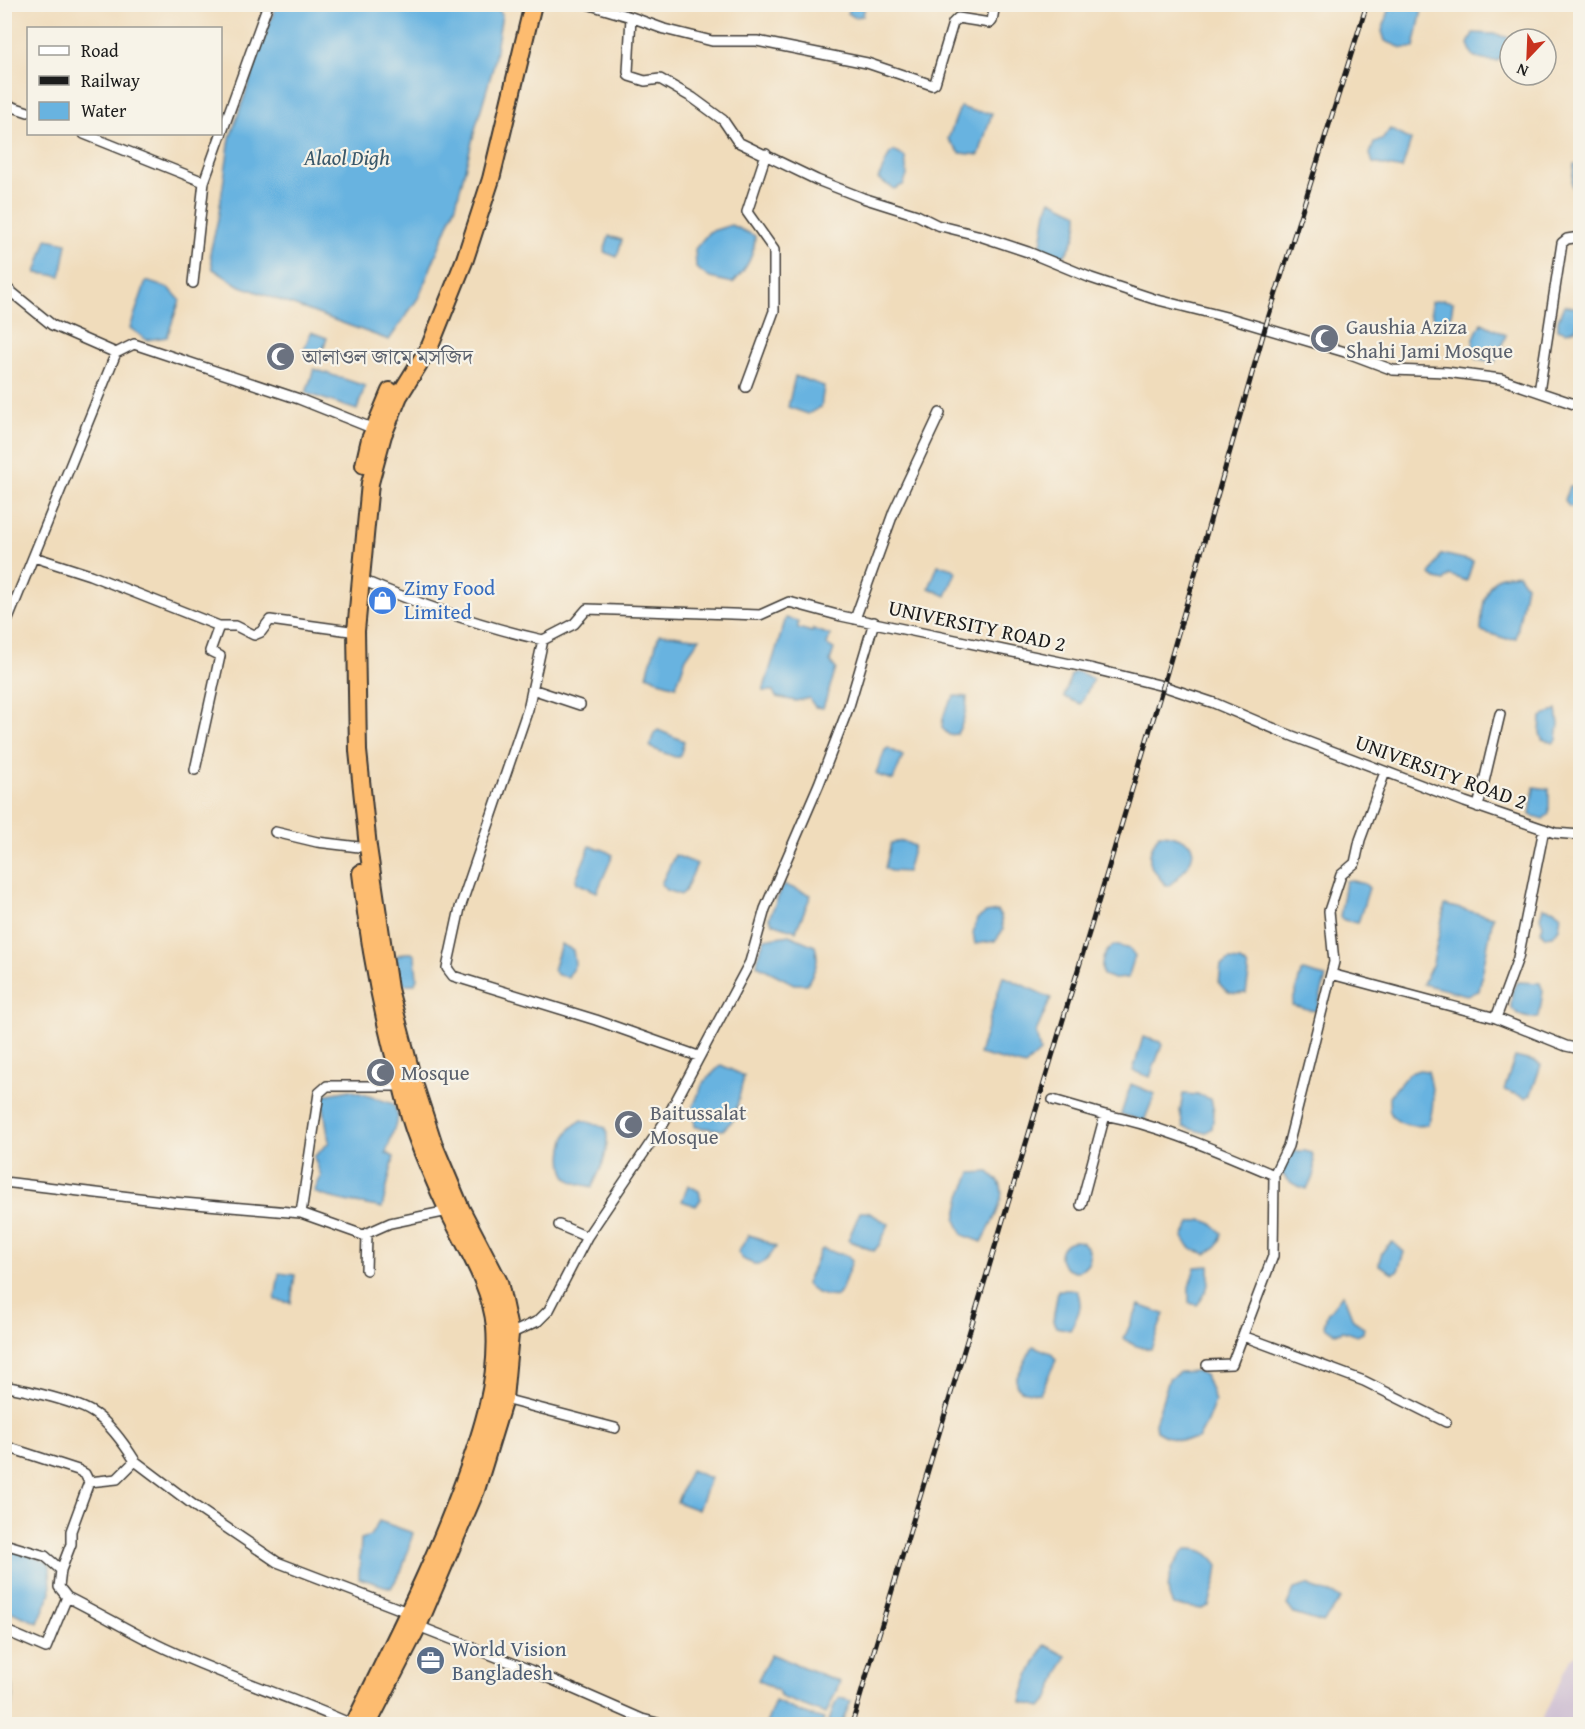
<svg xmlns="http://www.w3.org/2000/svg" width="1585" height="1729" viewBox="0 0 1585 1729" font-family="'Gentium Book Plus','Noto Serif Bengali',serif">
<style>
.industrial{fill:#cdbed2}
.water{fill:#68b3e0;stroke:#42687e;stroke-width:1.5}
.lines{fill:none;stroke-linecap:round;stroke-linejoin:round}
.street-casing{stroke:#3c3934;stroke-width:12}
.highway-casing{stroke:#3c3934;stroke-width:20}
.street{stroke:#fff;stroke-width:9}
.highway{stroke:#fdbc6f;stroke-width:16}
.rail-casing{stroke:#1c1c1c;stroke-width:5}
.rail{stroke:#f7f3e8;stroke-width:3;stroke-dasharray:9;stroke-linecap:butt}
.labels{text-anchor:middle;stroke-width:4.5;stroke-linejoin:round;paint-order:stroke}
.worship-label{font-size:21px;fill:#5b616d;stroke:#f7f3e8;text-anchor:start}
.shop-label{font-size:21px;fill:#366cbe;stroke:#f7f3e8;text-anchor:start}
.street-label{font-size:21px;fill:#1c1c1c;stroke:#f7f3e8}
.service-label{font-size:21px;fill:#4e5e75;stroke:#f7f3e8;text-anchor:start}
.water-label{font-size:22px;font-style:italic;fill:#3a586a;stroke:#f7f3e8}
</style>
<rect width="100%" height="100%" fill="#f7f3e8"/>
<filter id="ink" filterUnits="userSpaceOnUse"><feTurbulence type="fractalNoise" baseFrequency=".0167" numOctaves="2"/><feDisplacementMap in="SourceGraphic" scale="12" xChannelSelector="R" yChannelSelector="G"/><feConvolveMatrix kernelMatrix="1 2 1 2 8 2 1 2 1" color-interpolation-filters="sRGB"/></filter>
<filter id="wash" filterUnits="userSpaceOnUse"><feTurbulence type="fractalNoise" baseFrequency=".008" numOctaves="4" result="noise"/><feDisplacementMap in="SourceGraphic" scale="24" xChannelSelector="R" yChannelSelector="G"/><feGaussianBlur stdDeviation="1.35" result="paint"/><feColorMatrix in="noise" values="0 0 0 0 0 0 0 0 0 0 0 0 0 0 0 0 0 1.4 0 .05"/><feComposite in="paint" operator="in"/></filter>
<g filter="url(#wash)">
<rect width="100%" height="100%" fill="#f0dcbb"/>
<path class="industrial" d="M1580,1650V1724H1540L1571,1658Z"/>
<path class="water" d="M276,5L494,4L502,14L493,68L476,126L456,205L419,297L389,340L238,285L213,269L210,253L218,219L230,138Z
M848,5H865L863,16L854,17L848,13Z
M1391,5H1423L1414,48H1402L1385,41L1382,31Z
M1473,33L1493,34L1510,38L1505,56L1497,61L1483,60L1473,56L1468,44Z
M960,107L973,111L992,113L979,155L960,153L948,139Z
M1390,129L1411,140L1402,169L1373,163L1370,154L1374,143L1382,140Z
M894,151L905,157L907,176L903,185L894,189L878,179L890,153Z
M1574,164H1580V203L1577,201L1572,184Z
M1051,200L1078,213C1078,231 1075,242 1064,256L1040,251L1046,211Z
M731,225L755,236C755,255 746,269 733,283L710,278L696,268L695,249L709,232Z
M609,236L622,240L617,257L604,252Z
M47,239L67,243L61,276L36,273Z
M146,281L170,289L180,300L167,337L147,340L130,328Z
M1443,300L1453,302L1451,317L1446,320H1434L1431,311V302Z
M1564,305L1578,308L1579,316L1576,329L1566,332L1558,329V320Z
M1482,323L1506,335L1495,362L1476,359C1470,346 1473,335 1482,323Z
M311,332L327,338L320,358L303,352Z
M314,369L365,386L357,410L306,393Z
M795,376L824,386L821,407L808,414L788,407Z
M1570,486H1576L1578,499L1577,506L1569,507L1565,500Z
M1441,554L1473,561L1467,581L1449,575L1444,581L1436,579L1430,575Z
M938,565L953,569L956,572L946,596L929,588Z
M1518,574L1526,585L1516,638L1507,639L1481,631C1482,614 1482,587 1499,577C1503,575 1513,575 1518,574Z
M786,618L798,621V628L812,632L813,629L830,635L827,645L834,649L830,661L836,669L823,708L815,707L809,698L796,701L776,697L773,691H763Z
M659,634C674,634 684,638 700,638L686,658L676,686L662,682L647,675Z
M1074,672H1079L1093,679L1081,704L1064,697L1071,675Z
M955,696L967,697C967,711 964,722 957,734L949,735L942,728C942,715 946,706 955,696Z
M1557,710L1559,724L1557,739L1553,743L1542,739L1540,733L1541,717Z
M658,730L684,741L680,757H675L651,748L650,745L654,733Z
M888,748L903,756L893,780L880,776L876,773L885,750Z
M1534,787L1549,789V814L1543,819L1530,815Z
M1159,834C1168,834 1174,835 1182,839C1208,849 1180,877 1168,886C1162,883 1162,881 1158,875C1157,872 1153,871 1152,868C1146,856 1153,844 1159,834Z
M903,841L914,846L907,872L890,871L885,868L891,843Z
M590,846L604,850L613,855L597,892L577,883L576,879Z
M675,855L697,864L685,891L681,895L666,890L661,884Z
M1350,880L1365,884L1369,888L1358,923L1344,920L1340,917L1346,881Z
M785,885L811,895L796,931L772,923L769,918L783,886Z
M1445,905L1493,917L1479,991L1467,995L1423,984L1433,963Z
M1543,907L1555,910L1561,915L1559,928L1553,936L1545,937L1541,931L1543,925L1540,917Z
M997,911L1001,916L1003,930L995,941L975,944L973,933L977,919L986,913Z
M789,935L815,946C820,962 815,970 807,984H794L757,965L759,952L765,939Z
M561,944L573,950L575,964L568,977L558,975L553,970Z
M1114,945L1130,949L1135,956L1128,978L1114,979L1103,975C1100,962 1103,953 1114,945Z
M405,953H412L415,956L417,978L415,984H403L398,981L396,956Z
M1230,960L1240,961L1247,966L1249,974L1246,993C1233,995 1227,994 1219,983L1221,965Z
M1303,971L1326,977L1317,1009L1314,1011L1292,1005L1301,972Z
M1003,976L1051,998L1036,1032L1040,1052L1025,1066L979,1054Z
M1518,982L1540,983L1543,991L1539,1017C1526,1019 1519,1017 1511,1007L1512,991Z
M1143,1037L1160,1042L1162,1045L1150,1077L1133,1071Z
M1515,1057L1536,1062L1541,1065L1531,1094L1526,1098L1504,1090Z
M721,1065L744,1076L734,1119L723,1130L695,1127L693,1107L703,1083Z
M1419,1070L1428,1071C1433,1089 1436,1108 1427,1125C1415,1127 1396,1126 1390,1112C1389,1108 1389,1101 1389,1097L1408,1074Z
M1131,1084L1155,1094L1144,1121L1121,1114Z
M350,1090L394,1104L398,1117L386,1153L394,1157L382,1208C359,1203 335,1201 314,1192L321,1176L314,1157L329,1142L322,1095Z
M1183,1094L1199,1095L1211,1099L1214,1112L1212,1128L1205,1133L1183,1127L1180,1111Z
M582,1120L606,1128C610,1151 602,1167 592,1187C584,1185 575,1184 569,1179C558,1168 562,1141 570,1129C573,1125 578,1123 582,1120Z
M1295,1151H1305L1312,1153C1316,1167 1315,1178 1306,1189C1296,1187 1286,1180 1280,1171L1288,1159Z
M989,1172C992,1175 997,1179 999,1182C1009,1197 989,1228 982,1242L963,1235L956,1220L961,1196L971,1173Z
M688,1185L699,1191L701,1199L696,1206L682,1201Z
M860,1212H868L889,1224L879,1245L874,1251L848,1240Z
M1201,1220L1211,1223L1222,1233C1220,1244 1217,1248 1206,1254C1195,1251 1188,1248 1183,1237L1190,1223Z
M749,1235L761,1239L776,1247C769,1258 763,1269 749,1262C743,1260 741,1258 738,1252Z
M1060 1256a15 15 0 1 1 30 0a15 15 0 1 1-30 0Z
M1393,1242L1404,1252L1398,1271L1393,1273L1379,1265C1380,1254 1383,1248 1393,1242Z
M823,1249L848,1256L852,1261L841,1291L837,1296C828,1298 812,1293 806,1284L820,1251Z
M1209,1266C1210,1281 1208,1293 1197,1305L1189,1303V1287L1195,1267Z
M279,1273L295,1275L291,1303L275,1300Z
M1058,1290H1077C1084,1307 1078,1315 1070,1330L1056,1327L1053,1321Z
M1343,1294L1353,1320L1364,1327L1363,1333L1357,1336L1343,1331C1335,1335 1331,1332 1324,1326L1327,1314Z
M1139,1305L1164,1314L1151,1349C1141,1348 1130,1345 1124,1338Z
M1033,1346L1051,1353L1056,1360L1040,1394L1021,1390L1016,1385V1379Z
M1180,1372L1197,1371L1205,1375L1215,1401L1207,1422L1198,1439C1182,1442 1171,1440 1156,1431L1155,1423L1169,1379Z
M690,1470L710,1478L698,1510L677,1502Z
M379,1521L413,1533L402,1570L391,1588L359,1578L361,1539L370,1536Z
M14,1549L47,1562L50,1567L51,1592L38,1623L5,1609L4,1556L7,1550Z
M1186,1549C1201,1548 1210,1553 1218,1565L1216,1580L1209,1606L1202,1609L1173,1605C1162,1586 1172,1563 1186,1549Z
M1307,1585C1321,1594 1330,1589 1341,1599L1323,1623L1294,1614L1287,1605L1294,1589Z
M1045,1645L1066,1656L1049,1698L1041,1707L1021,1702C1024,1683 1035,1662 1045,1645Z
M771,1654L840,1682L826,1714L781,1697L778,1691L758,1680Z
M5,1679L11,1683C15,1697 12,1710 5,1722Z
M840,1698L851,1701L841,1724H828L835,1704Z
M775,1701L802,1713L824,1719L822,1724H766Z"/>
</g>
<g filter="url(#ink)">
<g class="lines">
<defs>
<path id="street" d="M587,4L631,17L628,72L629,76L645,81L660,79L693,98L723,120L738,142L817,180L863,198L917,215L937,225L977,235L1028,252L1091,278L1154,299L1230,318L1345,352L1393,370L1446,372L1501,379L1580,406
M631,17L664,29L712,41H757L867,63L932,85L935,83L953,23L958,18L990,23L992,21L995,4
M4,104L28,112
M84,134L204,182
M193,283L204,182L268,4
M4,286L52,325L116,353L134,344L299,399L374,429
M746,387L774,311V250L747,212L766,154
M1539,392L1562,243L1567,239L1580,237
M34,557L90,575L219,626H236L254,635L261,632L270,620L350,631
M362,580C421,605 480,626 543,640L574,624L587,609L760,615L789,602L841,616L1094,669L1163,686L1214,703L1282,732L1465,802L1555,833L1580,835
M855,619L894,511L940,413
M4,629L116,353
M543,640L528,709L460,908L447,968L453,976L596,1020L698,1056
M532,689L580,705
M195,770L220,656L210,651L219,626
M1478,807L1500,714
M275,832L317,842L359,847
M1331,974L1496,1018L1566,1046L1580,1049
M1496,1018L1518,958L1544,829
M1053,1100L1105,1115
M4,1182L172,1202L301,1213L363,1235L390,1223L448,1211
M1081,1205L1105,1115C1163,1126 1219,1152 1274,1175
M301,1213L319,1093L327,1086H402
M559,1225L587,1237
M366,1270L367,1235
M510,1334L538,1321L549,1310L587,1237L664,1123L750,962L765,909L819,784L849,706L874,622
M1243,1336L1364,1381L1446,1422
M1207,1365L1232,1364L1273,1256L1274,1175L1288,1146L1334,962L1329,911L1341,875L1355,863L1360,840L1385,772
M4,1386C26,1390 79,1402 95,1414C111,1425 125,1445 135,1461
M504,1399L615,1428
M4,1446L78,1470L85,1474L89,1482L117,1479L135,1461L196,1507L277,1562L410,1613
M89,1482L71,1531V1544L61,1570L59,1587L67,1597C97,1612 126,1629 156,1644C219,1675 287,1695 351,1724
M4,1548L8,1545L45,1556L61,1570
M418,1626L530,1670L642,1719L661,1724
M4,1630L46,1648L67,1597"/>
<path id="highway" d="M364,465L370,439L390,391
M354,1724C393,1643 433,1567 464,1481C482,1432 499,1380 495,1327C491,1282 462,1242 444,1202C434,1180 424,1157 416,1135C409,1117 405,1097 400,1078C381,1011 369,943 361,873
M368,1724L418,1626L476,1490L504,1399L510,1334L499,1282L461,1209L434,1145L413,1080L389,989L368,847L358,751L356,631L370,483L383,435L399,396L430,346L465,259L491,179L533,4"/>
</defs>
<use href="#street" class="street-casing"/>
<use href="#highway" class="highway-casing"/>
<use href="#street" class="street"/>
<use href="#highway" class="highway"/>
<defs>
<path id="rail" d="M852,1724L1163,686L1265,328L1367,4"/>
</defs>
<use href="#rail" class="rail-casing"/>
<use href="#rail" class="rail"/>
</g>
</g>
<defs>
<symbol id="mosque-disc" viewBox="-11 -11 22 22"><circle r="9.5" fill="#6b7280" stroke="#f7f3e8"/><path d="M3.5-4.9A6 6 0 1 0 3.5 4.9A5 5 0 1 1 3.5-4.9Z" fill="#fff"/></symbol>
<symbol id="shop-disc" viewBox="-11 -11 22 22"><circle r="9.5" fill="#3f7fe0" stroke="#f7f3e8"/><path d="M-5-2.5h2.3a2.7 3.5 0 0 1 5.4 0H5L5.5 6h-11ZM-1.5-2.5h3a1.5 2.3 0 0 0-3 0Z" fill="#fff"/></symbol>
<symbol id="office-disc" viewBox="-11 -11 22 22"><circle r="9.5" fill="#5c6f8a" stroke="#f7f3e8"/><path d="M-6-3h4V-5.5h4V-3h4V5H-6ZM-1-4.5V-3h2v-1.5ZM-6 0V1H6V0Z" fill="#fff"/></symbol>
</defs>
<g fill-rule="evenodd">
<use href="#mosque-disc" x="1308" y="322" width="33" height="33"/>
<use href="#mosque-disc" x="264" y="340" width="33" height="33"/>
<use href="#shop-disc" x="366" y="584" width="33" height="33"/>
<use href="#mosque-disc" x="364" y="1056" width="33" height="33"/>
<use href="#mosque-disc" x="612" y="1108" width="33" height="33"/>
<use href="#office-disc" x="414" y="1644" width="33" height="33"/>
</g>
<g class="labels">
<g class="worship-label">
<text x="1346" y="334">Gaushia Aziza<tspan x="1346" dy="24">Shahi Jami Mosque</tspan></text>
<text x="302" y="364">আলাওল জামে মসজিদ</text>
<text x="401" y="1080">Mosque</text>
<text x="650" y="1120">Baitussalat<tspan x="650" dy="24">Mosque</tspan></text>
</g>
<g class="shop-label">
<text x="404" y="595">Zimy Food<tspan x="404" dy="24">Limited</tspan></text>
</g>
<g class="street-label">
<text transform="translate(977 626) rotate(12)" y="7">UNIVERSITY ROAD 2</text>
<text transform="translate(1441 772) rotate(20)" y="7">UNIVERSITY ROAD 2</text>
</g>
<g class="service-label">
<text x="452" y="1656">World Vision<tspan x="452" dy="24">Bangladesh</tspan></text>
</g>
<g class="water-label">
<text x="347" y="165">Alaol Digh</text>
</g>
</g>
<rect width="1585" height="1729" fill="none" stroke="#f7f3e8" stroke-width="24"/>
<rect x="27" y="27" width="195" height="108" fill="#f7f3e8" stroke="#9f9d96" stroke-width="1.5"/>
<rect x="39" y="46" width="30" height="9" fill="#ffffff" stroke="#9f9d96" stroke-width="1.5"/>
<text x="81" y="57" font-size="18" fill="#1c1c1c">Road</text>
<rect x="39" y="76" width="30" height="9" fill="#1c1c1c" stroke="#9f9d96" stroke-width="1.5"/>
<text x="81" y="87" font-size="18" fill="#1c1c1c">Railway</text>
<rect x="39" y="102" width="30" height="18" fill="#68b3e0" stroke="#9f9d96" stroke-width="1.5"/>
<text x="81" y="117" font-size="18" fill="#1c1c1c">Water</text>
<g transform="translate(1528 57) rotate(203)"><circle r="28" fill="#f7f3e8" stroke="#9f9d96" stroke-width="1.5"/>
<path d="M0-4.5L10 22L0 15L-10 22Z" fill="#c8321e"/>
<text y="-9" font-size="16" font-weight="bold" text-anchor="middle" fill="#1c1c1c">N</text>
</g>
</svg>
